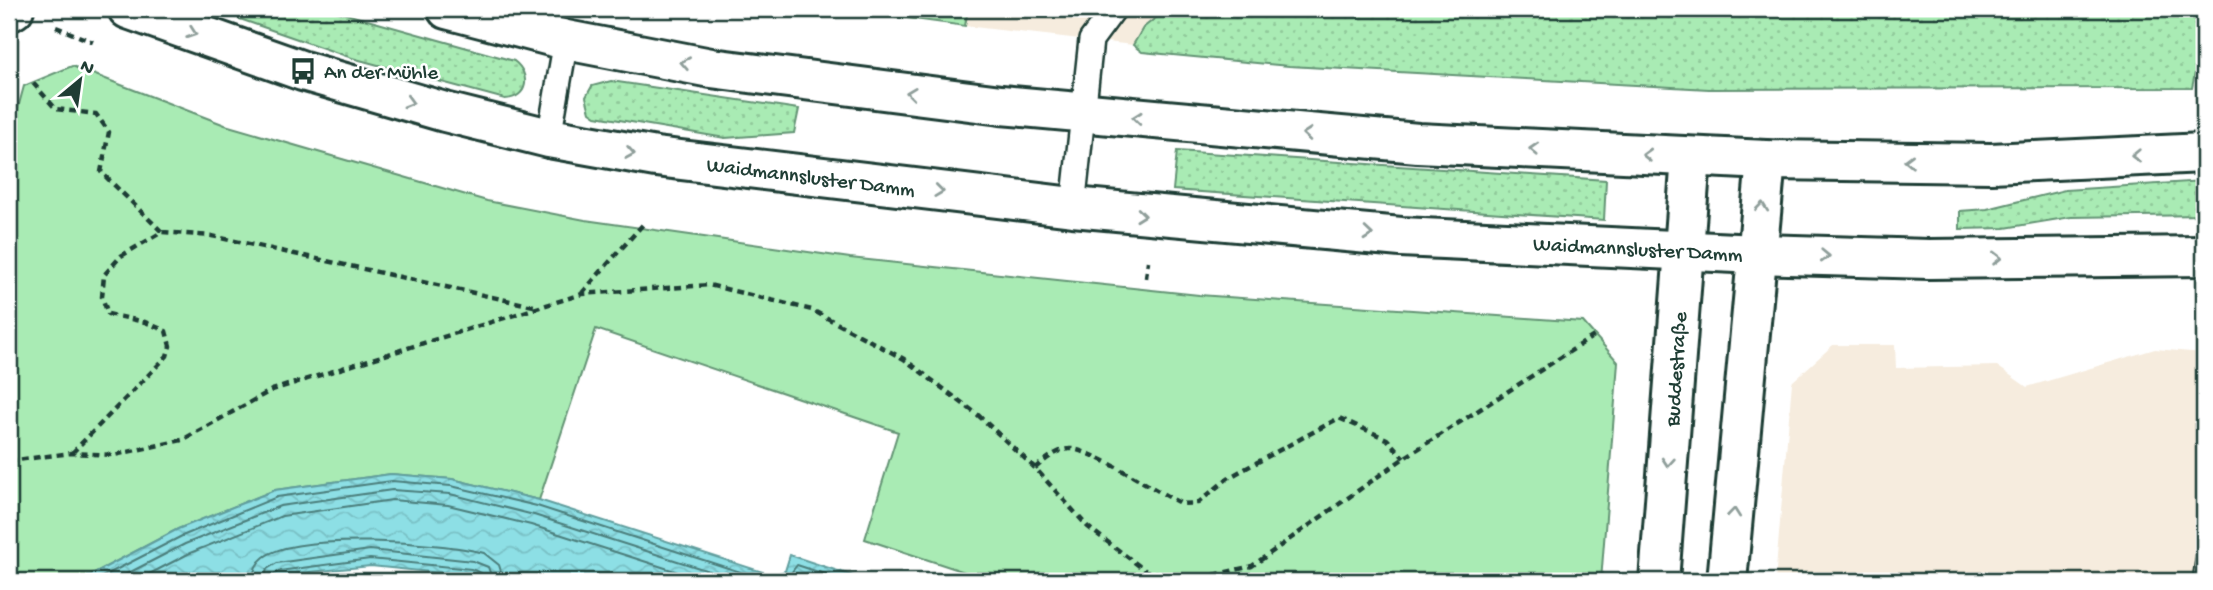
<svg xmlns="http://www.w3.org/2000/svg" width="2213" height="590" viewBox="0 0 2213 590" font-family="'Gochi Hand',sans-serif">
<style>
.built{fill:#f6ecde}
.grass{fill:url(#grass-dots);stroke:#649474;stroke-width:2}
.forest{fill:url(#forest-crowns);stroke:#649474;stroke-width:2}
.park{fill:#a9ebb4;stroke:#649474;stroke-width:2}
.water{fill:url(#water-waves);stroke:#619e9e;stroke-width:2}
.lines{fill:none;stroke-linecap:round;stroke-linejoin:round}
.shore{stroke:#4b7e7b;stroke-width:2}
.lane-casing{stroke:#1f3d34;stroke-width:28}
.street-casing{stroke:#1f3d34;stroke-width:44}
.secondary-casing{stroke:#1f3d34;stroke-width:44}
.path{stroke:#1f3d34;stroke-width:4.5;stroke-dasharray:7 5;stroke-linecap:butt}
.lane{stroke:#fff;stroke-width:23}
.street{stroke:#fff;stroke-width:38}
.secondary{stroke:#fff;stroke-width:38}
.tram{stroke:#1f3d34;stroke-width:2}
.oneway{stroke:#8f9e9a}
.labels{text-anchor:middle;stroke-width:5;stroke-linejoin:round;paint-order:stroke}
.poi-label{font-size:21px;fill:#1f3d34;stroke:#fff;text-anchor:start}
.street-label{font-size:21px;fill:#1f3d34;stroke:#fff}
</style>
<defs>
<pattern id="grass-dots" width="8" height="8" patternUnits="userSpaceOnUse" patternTransform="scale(1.75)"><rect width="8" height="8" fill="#a9ebb4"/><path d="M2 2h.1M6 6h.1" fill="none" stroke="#91ca9b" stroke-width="1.8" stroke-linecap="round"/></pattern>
<pattern id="forest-crowns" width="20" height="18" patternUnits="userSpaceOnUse" patternTransform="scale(1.75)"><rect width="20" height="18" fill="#a9ebb4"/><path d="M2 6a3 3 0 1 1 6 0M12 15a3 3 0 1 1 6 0" fill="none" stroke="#91ca9b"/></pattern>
<pattern id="water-waves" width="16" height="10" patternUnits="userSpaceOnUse" patternTransform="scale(1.75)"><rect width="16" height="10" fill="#8ddfe5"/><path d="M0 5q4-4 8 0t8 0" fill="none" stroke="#79c0c5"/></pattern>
</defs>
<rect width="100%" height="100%" fill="#fff"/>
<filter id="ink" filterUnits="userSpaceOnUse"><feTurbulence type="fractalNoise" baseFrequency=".0143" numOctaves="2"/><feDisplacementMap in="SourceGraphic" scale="14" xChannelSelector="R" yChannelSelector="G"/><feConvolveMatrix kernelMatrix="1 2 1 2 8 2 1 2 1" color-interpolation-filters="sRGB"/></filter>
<g filter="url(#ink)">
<path class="built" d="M968,9H1167L1143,28L1133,45L965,26Z
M1833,345H1895L1896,368L1997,366L2027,387L2155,349L2204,353V581H1775L1792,382Z"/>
<path class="grass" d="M211,9H328L514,61C531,74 529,98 505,99L352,58Z
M1167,9H2204V29L2192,88L1709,89L1289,66L1142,52L1133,45L1143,28Z
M611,81L799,109L794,133L725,138L596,116L590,112L586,97L592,86Z
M1177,151L1606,180L1604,220L1173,190Z
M2204,181V215L2071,217L2005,228L1960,229V211L1987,209L2065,190Z"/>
<path class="forest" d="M840,9H968L965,26Z"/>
<path class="park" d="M72,66L225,125L487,201L585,220L850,258L1199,295L1583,322L1618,362L1601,581H992L865,539L898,432L596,329L539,500L452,479L391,474L275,490L178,529L79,581H9V141L24,86Z"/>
<path class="water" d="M391,474L452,479L539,500L772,575L785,571L790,555L868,581H489L469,576L371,566L310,572L263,581H79L178,529L275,490Z"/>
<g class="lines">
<path class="shore" d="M94,581L182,536L277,497L392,481L451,486L537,506L768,581
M113,581L185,544L280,506L392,490L450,494L534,515L740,581
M136,581L190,553L282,516L392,500L448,505L531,525L706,581
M253,581C253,572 256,563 264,557C297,532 444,542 484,553L499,565L504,581
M264,581L267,569L277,563L370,550L473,561L488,567L493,581
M272,581L273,575L279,571L370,559L471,569L481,573L484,581
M775,581L788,577L797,565L846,581"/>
<defs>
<path id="lane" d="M549,138L566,40
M1073,207L1091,40L1114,9"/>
<path id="street" d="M1659,581L1691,157
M1727,581L1766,160"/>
<path id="secondary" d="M128,9L303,71L445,112L549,138L656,157L1073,207L1401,237L1757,254L1929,259L2204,256
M447,9L566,40L711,68L1001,105L1418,143L1766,160L1991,163L2204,153
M9,12L14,9"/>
</defs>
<use href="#lane" class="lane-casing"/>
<use href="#street" class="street-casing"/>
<use href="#secondary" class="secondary-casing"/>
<path class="path" d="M56,27L93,42
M33,83L56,109L96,114L109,132L101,172L162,232
M1146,278L1148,261
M582,293L645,222
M72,453L167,356L170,346L166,331L145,322L108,314L102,297L104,275L121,256L162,232L212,236L538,307
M9,461L71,453L114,455L182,440L272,390L582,294L709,285L812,310L904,359L978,415L1035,468L1088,527L1146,571L1197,579L1252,566L1404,458L1594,336
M1035,468C1044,461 1056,450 1069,449C1089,447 1159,493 1182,504L1198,503L1228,478L1339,418L1387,439L1404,458"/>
<use href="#lane" class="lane"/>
<use href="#street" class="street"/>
<use href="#secondary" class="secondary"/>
<path class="tram" d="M2192,581L2204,502"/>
</g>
<defs><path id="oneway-chevron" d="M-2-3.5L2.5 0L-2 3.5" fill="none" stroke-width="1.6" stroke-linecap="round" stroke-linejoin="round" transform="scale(1.75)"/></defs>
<g class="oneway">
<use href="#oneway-chevron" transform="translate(192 33) rotate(19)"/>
<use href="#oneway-chevron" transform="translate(685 63) rotate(-169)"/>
<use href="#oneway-chevron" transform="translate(911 93) rotate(-173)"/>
<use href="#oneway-chevron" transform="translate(409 102) rotate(16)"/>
<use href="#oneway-chevron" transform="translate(1137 118) rotate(-174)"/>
<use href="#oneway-chevron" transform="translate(1307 134) rotate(-175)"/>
<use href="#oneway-chevron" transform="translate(1534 149) rotate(-177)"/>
<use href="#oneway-chevron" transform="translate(630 153) rotate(10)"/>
<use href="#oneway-chevron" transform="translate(1647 155) rotate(-178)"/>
<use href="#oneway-chevron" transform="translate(2136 156) rotate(178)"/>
<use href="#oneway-chevron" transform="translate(1909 161) rotate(-179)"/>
<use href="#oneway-chevron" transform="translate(939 191) rotate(7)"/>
<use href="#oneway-chevron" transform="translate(1762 207) rotate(-84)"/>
<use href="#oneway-chevron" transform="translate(1141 215) rotate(6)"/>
<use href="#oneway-chevron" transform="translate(1368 234) rotate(5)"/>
<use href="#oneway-chevron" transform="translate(1825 256) rotate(2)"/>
<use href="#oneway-chevron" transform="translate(1997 258) rotate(-1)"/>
<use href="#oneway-chevron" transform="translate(1668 462) rotate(94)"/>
<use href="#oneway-chevron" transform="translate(1734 513) rotate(-84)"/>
</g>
</g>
<defs>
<symbol id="bus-bare" viewBox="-9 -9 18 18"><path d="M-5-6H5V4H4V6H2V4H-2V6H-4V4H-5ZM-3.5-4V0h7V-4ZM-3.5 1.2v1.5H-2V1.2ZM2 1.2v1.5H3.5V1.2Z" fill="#1f3d34" stroke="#fff" stroke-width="2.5" paint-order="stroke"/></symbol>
</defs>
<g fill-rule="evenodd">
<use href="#bus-bare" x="284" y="52" width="38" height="38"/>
</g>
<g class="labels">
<g class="poi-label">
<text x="324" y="78">An der Mühle</text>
</g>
<g class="street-label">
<text transform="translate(811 176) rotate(7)" y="7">Waidmannsluster Damm</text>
<text transform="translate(1638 248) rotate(3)" y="7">Waidmannsluster Damm</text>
<text transform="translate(1675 369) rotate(-86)" y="7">Buddestraße</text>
</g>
</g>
<rect width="2213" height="590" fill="none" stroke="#fff" stroke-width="35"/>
<rect x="18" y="18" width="2178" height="555" fill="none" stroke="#1f3d34" stroke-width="2.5" filter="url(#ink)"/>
<g transform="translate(80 80) rotate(29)" stroke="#ffffff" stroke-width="5" paint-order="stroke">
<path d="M0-5L12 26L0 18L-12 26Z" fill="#1f3d34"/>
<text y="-10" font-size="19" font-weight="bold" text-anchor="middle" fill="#1f3d34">N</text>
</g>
</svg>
